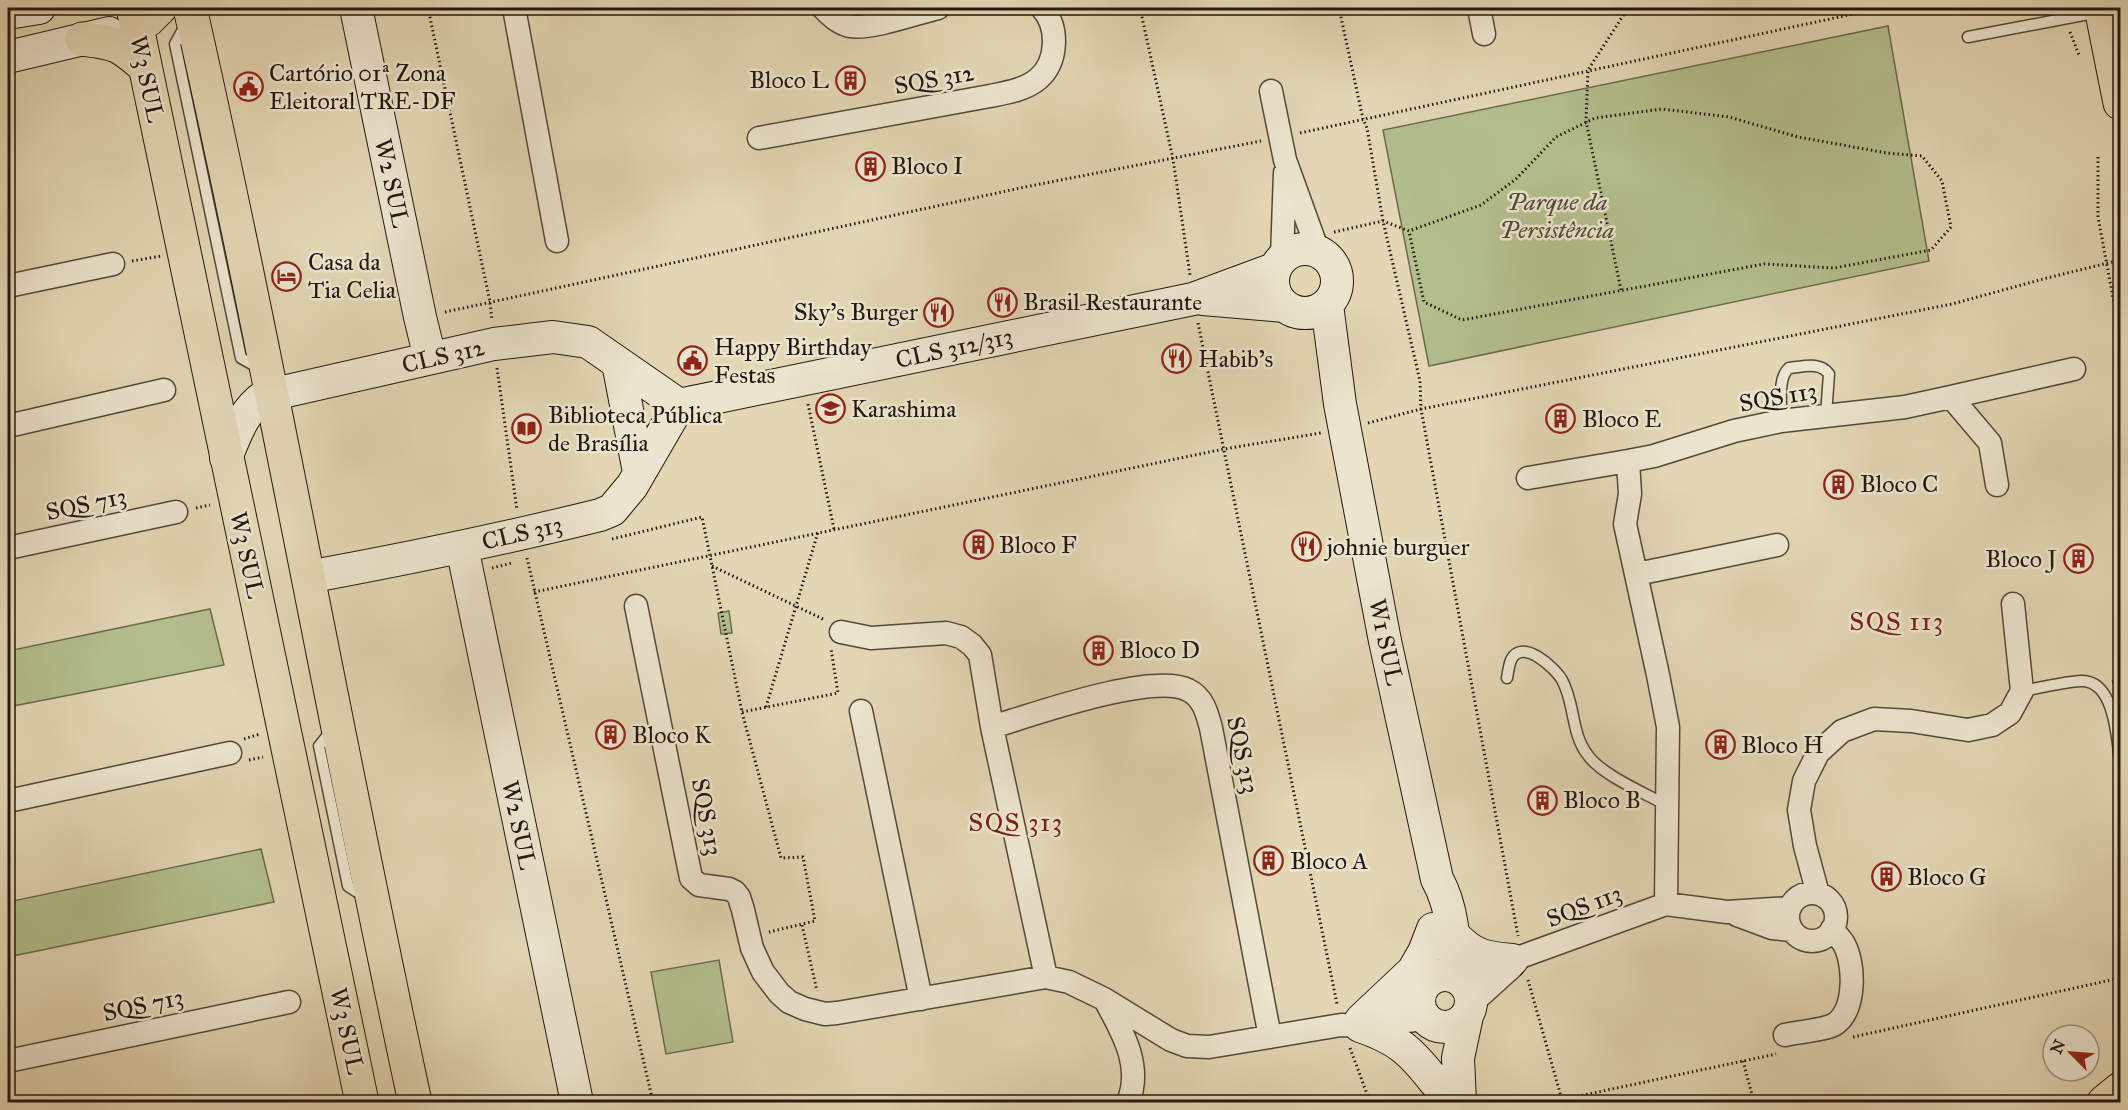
<svg xmlns="http://www.w3.org/2000/svg" width="2128" height="1110" viewBox="0 0 2128 1110" font-family="'IM FELL Great Primer',serif">
<style>
.green{fill:#b3be8d;stroke:#6b6b4e;stroke-width:1.5}
.lines{fill:none;stroke-linecap:round;stroke-linejoin:round}
.lane-casing{stroke:#534839;stroke-width:13}
.street-casing{stroke:#534839;stroke-width:25}
.secondary-casing{stroke:#231810;stroke-width:34}
.primary-casing{stroke:#231810;stroke-width:35}
.path{stroke:#231810;stroke-width:3;stroke-dasharray:1.5 3;stroke-linecap:butt}
.lane{stroke:#ece4ce;stroke-width:10}
.street{stroke:#ece4ce;stroke-width:22}
.secondary{stroke:#ece4ce;stroke-width:32}
.primary{stroke:#e2d6b3;stroke-width:33}
.labels{text-anchor:middle;stroke-width:5;stroke-linejoin:round;paint-order:stroke}
.poi-label{font-size:24px;fill:#231810;stroke:#ece4ce;text-anchor:start}
.street-label{font-size:24px;fill:#231810;stroke:#ece4ce}
.park-label{font-size:24px;font-style:italic;fill:#4e4a36;stroke:#ece4ce}
.neighbourhood-label{font-size:26px;letter-spacing:1.5px;fill:#7a1f14;stroke:#ece4ce}
</style>
<rect width="100%" height="100%" fill="#e2d6b3"/>
<filter id="stains"><feTurbulence type="fractalNoise" baseFrequency=".00333" numOctaves="4"/><feColorMatrix values="0 0 0 0 .2 0 0 0 0 .09 0 0 0 0 .02 0 0 0 .5 -.17"/></filter>
<radialGradient id="worn" r=".72"><stop offset=".6" stop-color="#630" stop-opacity="0"/><stop offset="1" stop-color="#630" stop-opacity=".3"/></radialGradient>
<path class="green" d="M1888,26L1929,261L1429,366L1383,130Z
M210,609L224,665L8,707V651Z
M729,611L732,633L721,634L718,613Z
M261,849L274,902L8,957V902Z
M719,960L733,1042L666,1054L651,972Z"/>
<g class="lines">
<defs>
<path id="lane" d="M185,26L175,44L241,358L259,368
M1968,37L2099,12
M1781,421C1782,406 1777,378 1789,368C1802,367 1820,361 1829,374L1826,415
M1507,678C1508,672 1509,665 1511,660C1522,637 1555,668 1562,680C1575,703 1571,733 1587,754C1601,775 1645,793 1668,806
M2022,691C2041,688 2062,682 2081,681C2115,680 2117,739 2120,762
M331,731L319,746L348,886L365,897"/>
<path id="street" d="M514,8L557,241
M823,8C831,16 838,23 850,26C870,30 917,13 938,8
M1479,8L1484,34
M1271,91L1285,160L1318,251
M759,138L990,96C1005,93 1025,90 1038,79C1058,62 1059,27 1042,8
M1282,257L1285,173
M8,286L113,264
M1951,397L2074,369
M8,426L164,390
M1528,478L1628,461
M8,548L176,512
M1637,574L1777,545
M636,606L691,878L699,885L729,889L735,892L739,897L743,910L752,948L763,972L779,993L789,1002L805,1009L825,1014L837,1013L1046,977L1069,982L1104,999L1171,1040L1187,1046L1209,1047L1341,1025L1360,1026L1425,1019
M841,632L871,638L946,633L961,637L972,645L980,655L992,727L1046,977
M861,711L921,999
M992,727C1032,715 1152,672 1188,690C1203,697 1207,713 1211,728L1270,1037
M8,801L230,753
M1788 917a24 24 0 1 1 48 0a24 24 0 1 1-48 0Z
M1818,894L1805,846L1799,810L1804,781L1818,753L1842,731L1874,719L1911,721L1968,730L1992,725L2010,713L2022,691L2013,604
M1666,904L1727,912L1790,908
M1737,915L1772,928L1792,930
M1463,982L1512,960L1666,904L1668,727L1658,675L1625,524L1630,494L1628,461L1654,456L1734,431L1781,421L1905,407L1951,397L1990,443L1997,485
M1105,1000C1122,1031 1143,1066 1128,1102
M1471,1004L1512,967
M1380,1011L1421,991
M1785,1035C1797,1032 1826,1030 1835,1024C1856,1010 1855,964 1844,944C1841,939 1836,934 1832,929
M8,1061L289,1002"/>
<path id="secondary" d="M356,8L420,317L430,358
M8,13L39,8
M8,57L109,33
M1273 281a32 32 0 1 1 64 0a32 32 0 1 1-64 0Z
M1203,299L1284,306
M1327,305L1340,404L1385,641L1437,879C1454,910 1454,942 1455,977
M618,363L639,472
M679,405L1193,299L1274,269
M226,458C235,436 244,409 265,396L494,344L553,337L588,342L679,405
M462,547L577,1102
M308,577C406,559 503,539 600,515L612,510L632,486L679,405
M1454,935C1472,955 1485,958 1512,960
M1419 1001a26 26 0 1 1 52 0a26 26 0 1 1-52 0Z
M1361,1020L1413,971L1424,952L1433,929
M1360,1026C1398,1039 1411,1051 1435,1082
M1460,1102L1458,1058L1467,1016"/>
<path id="primary" d="M133,8L362,1102
M190,8C272,371 336,738 415,1102
M2101,8L2120,103
M136,27L148,20L160,8
M82,39C116,43 119,44 145,67
M2104,1102L2120,1089"/>
</defs>
<use href="#lane" class="lane-casing"/>
<use href="#street" class="street-casing"/>
<use href="#secondary" class="secondary-casing"/>
<use href="#primary" class="primary-casing"/>
<path class="path" d="M428,8L490,302L492,320
M1140,8L1173,159L1190,275
M1339,8L1363,119L1367,128L1383,221L1420,381L1421,409L1518,936
M2070,32L2079,55
M1300,133L1881,8
M2098,157V217L2120,335
M1334,232L1383,221L1409,231L1481,205L1516,179L1556,137L1595,118L1662,109L1729,117L1798,137L1887,153L1922,156L1942,181L1951,227L1931,250L1834,268L1764,264L1462,320L1424,302L1409,231
M132,261L161,256
M1621,290L1586,121L1588,70L1628,8
M445,312L1025,187L1261,141
M1198,323L1337,1004
M497,368L517,510
M808,404L834,529
M1368,423L1421,409L1952,304L2047,278L2120,260
M196,508L210,505
M612,539L702,517L742,712L781,858L803,857L815,921L769,932
M527,558L653,1102
M712,566L825,620
M492,568L512,563
M534,592L1224,449L1321,433
M2112,682L2120,680
M766,707L818,532
M742,712L838,693L831,649
M244,739L260,734
M249,760L263,757
M802,925L817,991
M1528,980L1562,1100
M1853,1037L2120,978
M1350,1048L1370,1102
M1743,1061L1754,1102
M1551,1102L1776,1054"/>
<use href="#lane" class="lane"/>
<use href="#street" class="street"/>
<use href="#secondary" class="secondary"/>
<use href="#primary" class="primary"/>
</g>
<defs>
<symbol id="building-ring" viewBox="-11 -11 22 22"><circle r="9.5" fill="#ece4ce" stroke="#8f2418" stroke-width="1.5"/><path d="M-4-6H4V6H1V3H-1V6H-4ZM-2.5-4.3h1.7v1.8h-1.7ZM.8-4.3h1.7v1.8H.8ZM-2.5-1h1.7V.8h-1.7ZM.8-1h1.7V.8H.8Z" fill="#8f2418"/></symbol>
<symbol id="civic-ring" viewBox="-11 -11 22 22"><circle r="9.5" fill="#ece4ce" stroke="#8f2418" stroke-width="1.5"/><path d="M-.6-6.5H3V-4.5H.6V-3L4-1V1h2V6H-6V1h2V-1L-.6-3ZM-1.2 2.5V6h2.4V2.5Z" fill="#8f2418"/></symbol>
<symbol id="hotel-ring" viewBox="-11 -11 22 22"><circle r="9.5" fill="#ece4ce" stroke="#8f2418" stroke-width="1.5"/><path d="M-6-4.5h1.5V1H6V5H4.5V3h-9V5H-6ZM-4 0a1.8 1.8 0 1 1 3.6 0ZM.5 0V-2.5h3Q6-2.5 6 0Z" fill="#8f2418"/></symbol>
<symbol id="restaurant-ring" viewBox="-11 -11 22 22"><circle r="9.5" fill="#ece4ce" stroke="#8f2418" stroke-width="1.5"/><path d="M-5-6h1v4h1v-4h1v4h1v-4h1v5L-1.5 .5V6h-2V.5L-5-1ZM5-6V6H3V1.5H1.5Q1.5-4 5-6Z" fill="#8f2418"/></symbol>
<symbol id="school-ring" viewBox="-11 -11 22 22"><circle r="9.5" fill="#ece4ce" stroke="#8f2418" stroke-width="1.5"/><path d="M0-5L7-2L0 1L-7-2ZM-4 1L0 2.5L4 1V4Q0 6-4 4Z" fill="#8f2418"/></symbol>
<symbol id="library-ring" viewBox="-11 -11 22 22"><circle r="9.5" fill="#ece4ce" stroke="#8f2418" stroke-width="1.5"/><path d="M-6-4Q-3-5.5-.7-3.5V5Q-3 3-6 4ZM6-4Q3-5.5 .7-3.5V5Q3 3 6 4Z" fill="#8f2418"/></symbol>
</defs>
<g fill-rule="evenodd">
<use href="#building-ring" x="834" y="64" width="33" height="33"/>
<use href="#civic-ring" x="232" y="70" width="33" height="33"/>
<use href="#building-ring" x="854" y="150" width="33" height="33"/>
<use href="#hotel-ring" x="270" y="260" width="33" height="33"/>
<use href="#restaurant-ring" x="986" y="286" width="33" height="33"/>
<use href="#restaurant-ring" x="922" y="296" width="33" height="33"/>
<use href="#restaurant-ring" x="1160" y="342" width="33" height="33"/>
<use href="#civic-ring" x="676" y="344" width="33" height="33"/>
<use href="#school-ring" x="814" y="392" width="33" height="33"/>
<use href="#building-ring" x="1544" y="402" width="33" height="33"/>
<use href="#library-ring" x="510" y="412" width="33" height="33"/>
<use href="#building-ring" x="1822" y="468" width="33" height="33"/>
<use href="#building-ring" x="962" y="528" width="33" height="33"/>
<use href="#restaurant-ring" x="1290" y="530" width="33" height="33"/>
<use href="#building-ring" x="2062" y="542" width="33" height="33"/>
<use href="#building-ring" x="1082" y="634" width="33" height="33"/>
<use href="#building-ring" x="594" y="718" width="33" height="33"/>
<use href="#building-ring" x="1704" y="728" width="33" height="33"/>
<use href="#building-ring" x="1526" y="784" width="33" height="33"/>
<use href="#building-ring" x="1252" y="844" width="33" height="33"/>
<use href="#building-ring" x="1870" y="860" width="33" height="33"/>
</g>
<g class="labels">
<g class="poi-label">
<text x="269" y="81">Cartório 01ª Zona<tspan x="269" dy="28">Eleitoral TRE-DF</tspan></text>
<text x="829" y="88" text-anchor="end">Bloco L</text>
<text x="891" y="174">Bloco I</text>
<text x="308" y="270">Casa da<tspan x="308" dy="28">Tia Celia</tspan></text>
<text x="1023" y="310">Brasil Restaurante</text>
<text x="918" y="320" text-anchor="end">Sky's Burger</text>
<text x="714" y="355">Happy Birthday<tspan x="714" dy="28">Festas</tspan></text>
<text x="1198" y="367">Habib's</text>
<text x="851" y="417">Karashima</text>
<text x="548" y="423">Biblioteca Pública<tspan x="548" dy="28">de Brasília</tspan></text>
<text x="1582" y="427">Bloco E</text>
<text x="1860" y="492">Bloco C</text>
<text x="999" y="553">Bloco F</text>
<text x="1327" y="555">johnie burguer</text>
<text x="2057" y="567" text-anchor="end">Bloco J</text>
<text x="1119" y="658">Bloco D</text>
<text x="632" y="743">Bloco K</text>
<text x="1741" y="753">Bloco H</text>
<text x="1563" y="808">Bloco B</text>
<text x="1290" y="869">Bloco A</text>
<text x="1907" y="885">Bloco G</text>
</g>
<g class="street-label">
<text transform="translate(147 79) rotate(78)" y="8">W3 SUL</text>
<text transform="translate(934 79) rotate(-10)" y="8">SQS 312</text>
<text transform="translate(392 183) rotate(78)" y="8">W2 SUL</text>
<text transform="translate(954 348) rotate(-12)" y="8">CLS 312/313</text>
<text transform="translate(443 356) rotate(-13)" y="8">CLS 312</text>
<text transform="translate(1778 397) rotate(-10)" y="8">SQS 113</text>
<text transform="translate(86 504) rotate(-12)" y="8">SQS 713</text>
<text transform="translate(522 533) rotate(-13)" y="8">CLS 313</text>
<text transform="translate(247 555) rotate(78)" y="8">W3 SUL</text>
<text transform="translate(1386 642) rotate(78)" y="8">W1 SUL</text>
<text transform="translate(1243 755) rotate(78)" y="8">SQS 313</text>
<text transform="translate(707 817) rotate(79)" y="8">SQS 313</text>
<text transform="translate(519 825) rotate(78)" y="8">W2 SUL</text>
<text transform="translate(1584 906) rotate(-21)" y="8">SQS 113</text>
<text transform="translate(143 1005) rotate(-12)" y="8">SQS 713</text>
<text transform="translate(347 1031) rotate(78)" y="8">W3 SUL</text>
</g>
<g class="park-label">
<text x="1557" y="210">Parque da<tspan x="1557" dy="28">Persistência</tspan></text>
</g>
<g class="neighbourhood-label">
<text x="1897" y="630">SQS 113</text>
<text x="1016" y="831">SQS 313</text>
</g>
</g>
<rect width="2128" height="1110" fill="none" stroke="#e2d6b3" stroke-width="30"/>
<rect x="9" y="9" width="2110" height="1092" fill="none" stroke="#231810" stroke-width="3"/>
<rect x="15" y="15" width="2098" height="1080" fill="none" stroke="#231810" stroke-width="1.5"/>
<g transform="translate(2071 1053) rotate(295)"><circle r="28" fill="#ece4ce" stroke="#9c9282" stroke-width="1.5"/>
<path d="M0-4.5L10 22L0 15L-10 22Z" fill="#8f2418"/>
<text y="-9" font-size="16" font-weight="bold" text-anchor="middle" fill="#231810">N</text>
</g>
<rect width="100%" height="100%" filter="url(#stains)"/>
<rect width="100%" height="100%" fill="url(#worn)"/>
</svg>
